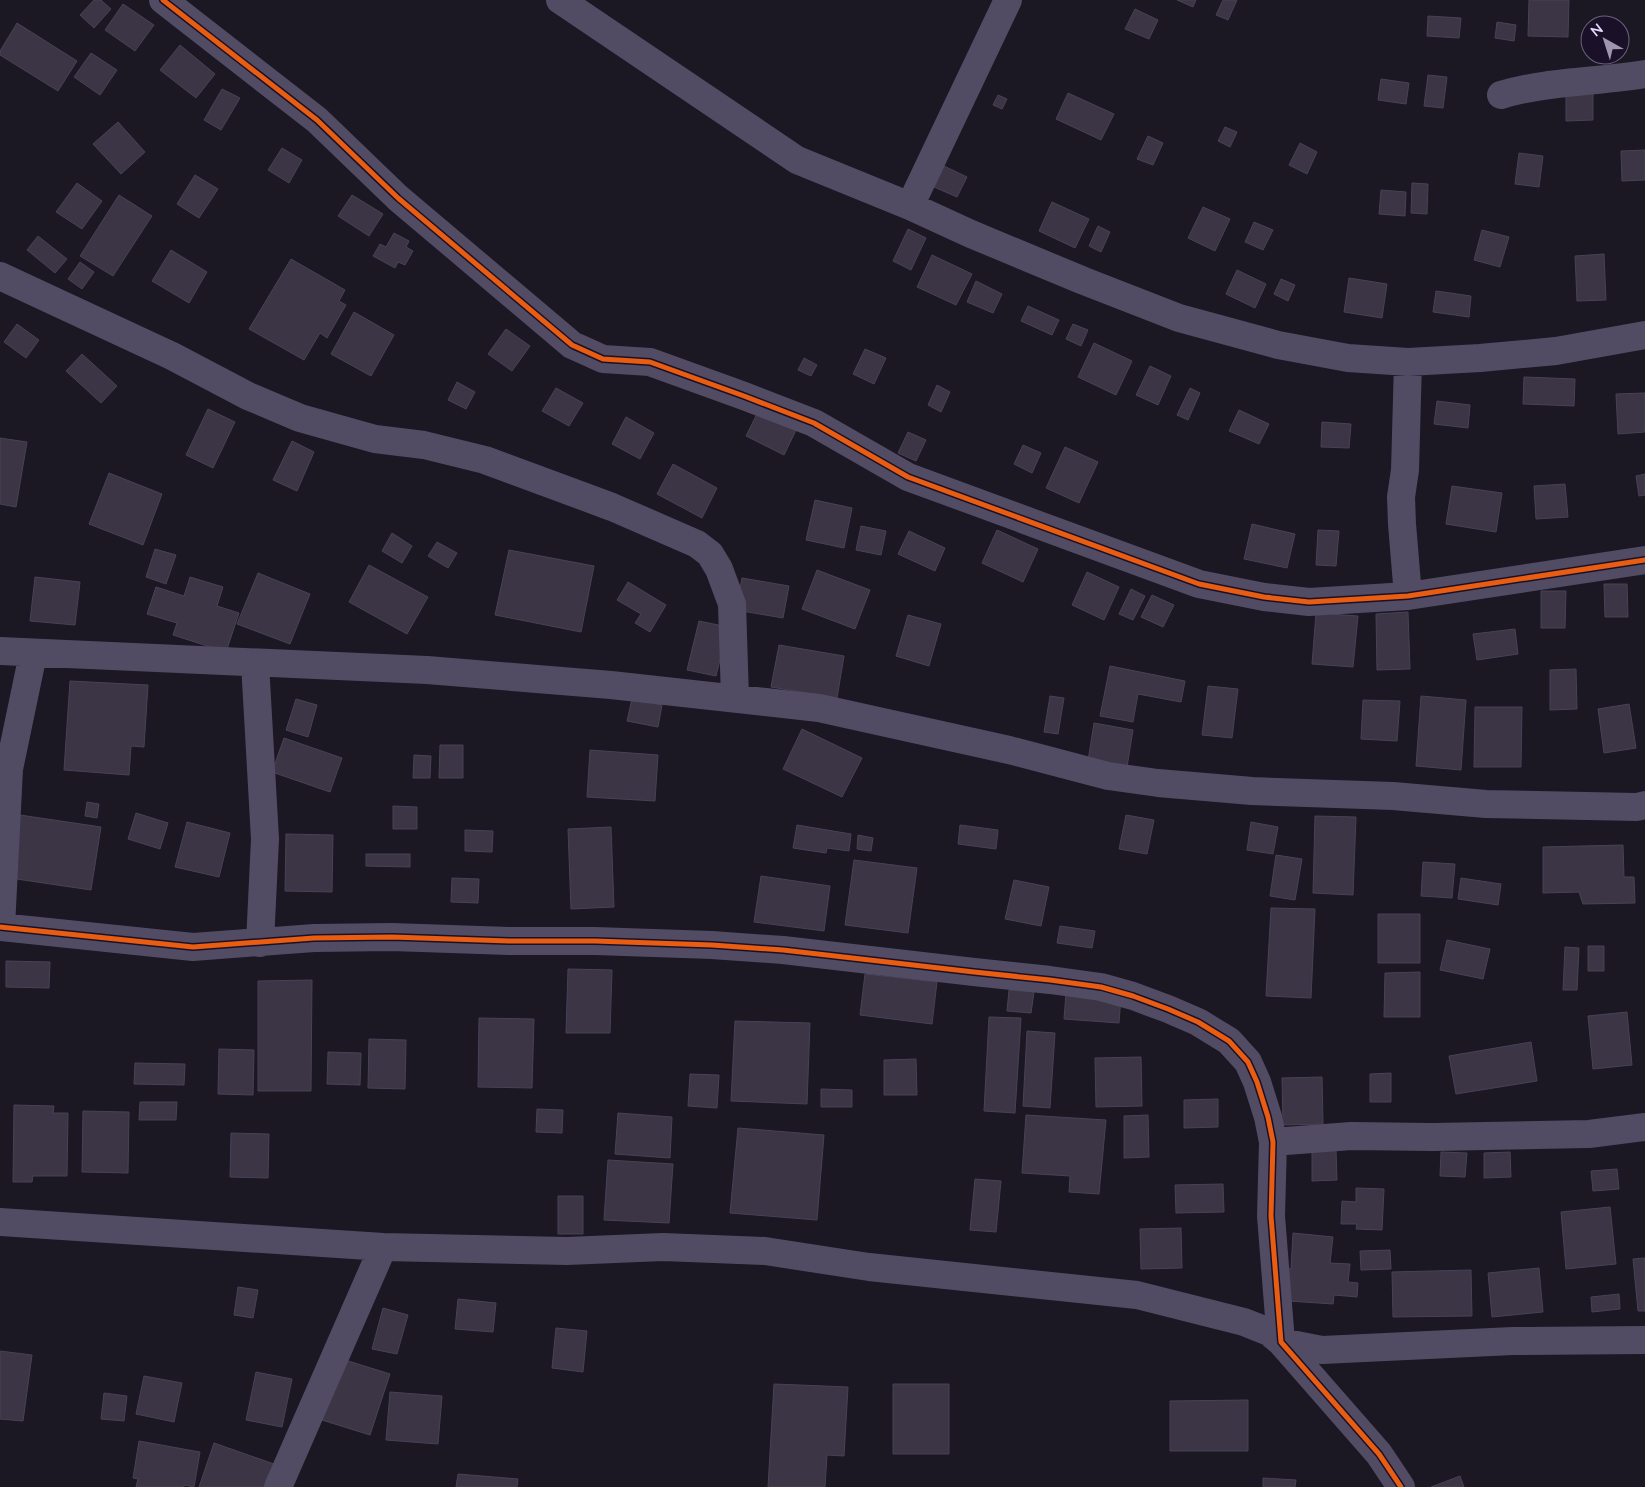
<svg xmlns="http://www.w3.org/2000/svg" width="1645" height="1487" viewBox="0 0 1645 1487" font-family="Lato,sans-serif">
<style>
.building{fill:#3b3545;stroke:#494257}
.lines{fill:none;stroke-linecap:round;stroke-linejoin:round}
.minor{stroke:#514c64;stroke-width:28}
.cycleway-casing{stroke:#1a1129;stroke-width:8}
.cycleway{stroke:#e95d12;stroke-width:5}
</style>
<rect width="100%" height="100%" fill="#1b1723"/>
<path class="building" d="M94,0H101L111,9L94,28L80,15Z
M1177,0H1196L1193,7Z
M1223,0H1237L1228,20L1216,15Z
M1529,0H1569L1568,37L1528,36Z
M123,4L154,25L135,51L105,30Z
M1135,9L1158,20L1149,39L1125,29Z
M1428,16L1461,18L1459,38L1427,36Z
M1497,22L1516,25L1514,41L1495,38Z
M17,23L77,61L58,91L0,55V51Z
M180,45L215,74L196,98L160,70Z
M91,53L117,70L100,95L74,77Z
M1428,75L1447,77L1443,108L1424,106Z
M1381,79L1409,83L1406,104L1378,100Z
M222,89L240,98L221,130L204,120Z
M1593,91V120L1566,121V92Z
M1068,93L1114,114L1101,140L1056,119Z
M998,95L1007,99L1002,109L993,105Z
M118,122L145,152L121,174L93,144Z
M1225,127L1237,132L1230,147L1218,141Z
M1148,136L1163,143L1153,165L1137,159Z
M1300,143L1317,152L1307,174L1289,165Z
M282,148L302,160L289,183L268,170Z
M1645,150V180L1622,181L1621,151Z
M1519,153L1543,156L1539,187L1515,184Z
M944,166L967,177L957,197L934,187Z
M195,175L218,189L199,218L177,204Z
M77,183L102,201L82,229L56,212Z
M1412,183L1428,184L1427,214L1411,213Z
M1381,190L1406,192L1405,216L1379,214Z
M119,195L152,216L113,276L80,256Z
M352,195L383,214L369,236L338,216Z
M1052,202L1089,219L1075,248L1039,231Z
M1203,207L1230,219L1215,251L1188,238Z
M1254,222L1273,230L1263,250L1245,242Z
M1098,226L1110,232L1101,252L1089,246Z
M908,229L926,238L911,270L893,261Z
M1482,230L1509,237L1500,267L1474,260Z
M394,233L409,241L406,247L413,251L405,265L398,262L395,268L373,256L380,244L386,247Z
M38,236L67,259L55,273L27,250Z
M171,250L207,272L189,303L152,281Z
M1604,254L1606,300L1577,301L1575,256Z
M932,255L972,274L956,305L917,287Z
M291,259L345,290L339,301L346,305L327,338L320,333L304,360L249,329Z
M80,262L94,272L82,289L68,279Z
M1237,270L1266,284L1255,308L1226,294Z
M1349,278L1387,284L1382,318L1344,312Z
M1281,279L1295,285L1288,301L1274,294Z
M976,281L1002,294L993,313L967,302Z
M1436,291L1471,296L1469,317L1433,312Z
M1028,306L1059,320L1052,335L1021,321Z
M354,312L394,335L371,376L331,354Z
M17,324L39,340L26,358L4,342Z
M1073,324L1088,330L1081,346L1066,339Z
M506,329L530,346L512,371L488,354Z
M1094,343L1132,361L1116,395L1078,377Z
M865,349L886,358L874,384L853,374Z
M82,354L117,386L101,403L66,371Z
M804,358L817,365L811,376L798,370Z
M1150,366L1171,376L1158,405L1136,395Z
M1524,377L1575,379L1574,406L1523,404Z
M457,382L475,392L466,409L448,400Z
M937,385L950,392L941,412L928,405Z
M556,388L583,403L569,426L542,411Z
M1190,388L1200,393L1188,420L1177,415Z
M1645,393V432L1618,434L1616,394Z
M1437,401L1470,405L1468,428L1434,424Z
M761,406L799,424L784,455L746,436Z
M208,409L235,422L213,468L186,455Z
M1239,410L1269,424L1259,444L1229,431Z
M626,417L654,433L640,459L612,444Z
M1322,422L1351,424L1349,448L1321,447Z
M908,432L926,440L916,461L898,453Z
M0,438L27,442L16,507L0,504Z
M292,441L314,452L297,491L273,480Z
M1023,445L1041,453L1032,473L1014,464Z
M1065,447L1098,462L1079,503L1046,488Z
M673,464L717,488L702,518L657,494Z
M109,473L162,494L143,545L89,524Z
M1645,474V495L1639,496L1636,476Z
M1565,484L1568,517L1536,519L1534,486Z
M1452,486L1502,493L1496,532L1446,524Z
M815,500L852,508L844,548L806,540Z
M1252,524L1295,534L1287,568L1244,559Z
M861,526L886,531L881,555L856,550Z
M997,530L1038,549L1023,582L982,563Z
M1318,530L1339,531L1336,566L1316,565Z
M909,531L945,548L935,571L898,554Z
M392,533L412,546L402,563L382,551Z
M437,542L457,553L448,568L428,556Z
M155,549L176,555L166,584L146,577Z
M509,550L594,566L581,632L495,615Z
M369,565L428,597L407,634L349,602Z
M817,570L870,590L855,629L802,609Z
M1087,572L1119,587L1104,620L1072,605Z
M258,573L310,594L290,644L237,624Z
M35,577L80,582L75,625L30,621Z
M190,577L223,587L217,606L239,613L226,652L173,635L177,623L147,614L156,587L184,596Z
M742,578L789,586L783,618L736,610Z
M628,582L666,605L650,632L635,623L641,614L617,600Z
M1604,584H1627L1628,617H1605Z
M1131,589L1145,596L1133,620L1119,614Z
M1541,591H1566L1565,628H1541Z
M1152,595L1174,605L1163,627L1141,617Z
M1408,612L1410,669L1377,670L1376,614Z
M1316,613L1358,616L1353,667L1312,664Z
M908,615L941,624L929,666L896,656Z
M699,621L728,627L716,676L687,670Z
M1515,629L1518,654L1477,660L1473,634Z
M779,645L844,656L837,698L771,687Z
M1110,666L1185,681L1181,702L1138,694L1133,722L1100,716Z
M1576,669L1577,709L1550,710V670Z
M70,681L148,685L144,747L131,746L129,775L64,770Z
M1208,686L1238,689L1232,738L1202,735Z
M1050,696L1064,698L1058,734L1044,732Z
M1421,696L1466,700L1461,770L1416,766Z
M296,699L317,705L308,737L286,730Z
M632,699L662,705L658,727L627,721Z
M1363,700L1400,701L1397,741L1361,739Z
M1629,704L1636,748L1604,753L1598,709Z
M1475,707H1522L1521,767H1474Z
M1094,723L1133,730L1127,767L1088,761Z
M802,729L862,758L842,797L783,769Z
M284,738L342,758L330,792L272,772Z
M440,745H463V778H439Z
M590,750L658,755L655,801L587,797Z
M414,755L431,756L430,778H413Z
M87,802L99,804L97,818L85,816Z
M393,806L417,807V829H393Z
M136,813L168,823L160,849L128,839Z
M20,815L101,827L91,890L10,878Z
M1126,815L1154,820L1147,854L1119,849Z
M1315,816L1356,817L1353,895L1313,893Z
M187,822L230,833L219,877L175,867Z
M1251,822L1278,827L1273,854L1247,850Z
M797,825L851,834L849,851L827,848L826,853L793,848Z
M960,825L998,830L996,849L958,844Z
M611,827L614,907L571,909L568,829Z
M465,830L493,831L492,852L465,851Z
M286,834L333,835L332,892L285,891Z
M858,835L873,838L871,851L857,849Z
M1623,845L1624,877H1634L1635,903L1583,904L1579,892L1543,893V847Z
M366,854H410V867L366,866Z
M1276,855L1302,859L1295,900L1270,896Z
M854,860L917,868L908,933L845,925Z
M1423,862L1455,864L1452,898L1421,896Z
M761,876L830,886L824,931L754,922Z
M452,878L479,879L478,903L451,902Z
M1461,878L1501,884L1498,905L1458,899Z
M1014,880L1049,887L1041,926L1005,919Z
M1271,908L1315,909L1311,998L1266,996Z
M1378,914H1420V963H1378Z
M1060,926L1095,931L1092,948L1057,943Z
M1447,940L1490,949L1483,979L1440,970Z
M1588,946H1604V971H1588Z
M1565,947L1579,948L1577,990H1563Z
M6,961L50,962L49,988L6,987Z
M568,969L612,970L610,1033H566Z
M1420,972V1017H1384L1385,973Z
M865,974L937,982L932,1024L860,1015Z
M312,980L311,1091H258V981Z
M1009,990L1034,992L1031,1013L1007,1011Z
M1066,993L1121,997L1119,1023L1064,1019Z
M1627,1012L1632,1065L1593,1069L1588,1016Z
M989,1017L1021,1018L1015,1113L984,1111Z
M479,1018L534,1019L532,1088L478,1087Z
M735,1021L810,1023L807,1104L731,1101Z
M1027,1031L1055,1033L1050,1108L1023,1106Z
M369,1039L406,1040L405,1089L368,1088Z
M1531,1042L1537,1081L1456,1094L1449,1056Z
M219,1049L254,1050L253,1095L218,1094Z
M328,1052L361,1053L360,1085L327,1084Z
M1141,1057L1142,1106L1096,1107L1095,1058Z
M916,1059L917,1095H884V1060Z
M135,1063L185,1064L184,1085L134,1084Z
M1391,1073V1102H1370V1074Z
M690,1074L719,1075L717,1108L688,1106Z
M1322,1077L1323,1124L1283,1125L1282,1078Z
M821,1089L852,1090V1107H821Z
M1218,1099V1127L1184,1128V1100Z
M140,1102H177L176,1120H139Z
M14,1105L54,1106L53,1113H68L67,1176H33L32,1182H13Z
M537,1109L563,1110L562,1133L536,1132Z
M83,1111L129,1112L128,1173L82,1172Z
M618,1113L672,1117L670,1158L615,1154Z
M1026,1115L1106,1120L1099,1194L1069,1192L1070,1176L1022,1173Z
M1148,1115L1149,1157L1124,1158V1116Z
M738,1128L824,1135L817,1220L730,1213Z
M231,1133L269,1134L268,1178L230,1177Z
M1336,1150L1337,1180L1312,1181V1151Z
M1441,1152L1467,1153L1465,1177L1440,1176Z
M1510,1152L1511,1177L1484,1178V1153Z
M608,1160L673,1164L669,1223L604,1220Z
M1617,1169L1619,1189L1593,1191L1591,1171Z
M975,1179L1001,1181L996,1232L970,1230Z
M1223,1184L1224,1212L1176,1213L1175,1185Z
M1356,1188L1384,1189L1382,1230L1356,1229L1357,1224H1341L1342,1201L1356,1202Z
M558,1196H583V1234H558Z
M1610,1207L1616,1264L1566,1269L1561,1212Z
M1181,1228L1182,1268L1141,1269L1140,1229Z
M1293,1233L1333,1237L1330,1263L1350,1264L1348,1282L1358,1283L1357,1297L1334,1295L1333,1304L1289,1301L1281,1268L1291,1269Z
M1390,1250L1391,1269L1361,1270L1360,1251Z
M1645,1258V1311H1638L1633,1259Z
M1539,1268L1543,1312L1492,1317L1488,1273Z
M1471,1270L1472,1316L1393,1317L1392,1272Z
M238,1287L258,1290L253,1318L234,1315Z
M1619,1294L1620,1309L1592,1312L1591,1297Z
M458,1299L496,1303L493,1332L455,1329Z
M383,1308L408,1315L397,1354L372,1349Z
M556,1328L587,1331L583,1372L552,1368Z
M0,1351L32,1355L23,1421L0,1419Z
M342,1359L390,1374L370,1435L322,1420Z
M256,1372L292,1379L282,1427L246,1420Z
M144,1376L182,1383L174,1422L136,1414Z
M774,1384L848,1387L844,1456L827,1455L825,1487H768Z
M893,1384H949V1454H893Z
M390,1392L442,1396L438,1444L386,1440Z
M104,1393L127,1396L124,1421L101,1419Z
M1248,1400V1451H1170V1401Z
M139,1441L200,1452L194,1487L184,1485V1487H136L138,1479L133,1478Z
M214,1443L274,1464L266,1487H199Z
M458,1474L518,1479L517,1487H456Z
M1460,1476L1464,1487H1431Z
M1263,1478L1296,1480L1295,1487H1263Z"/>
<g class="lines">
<path class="minor" d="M163,0L317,120L398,198L572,345L603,359L650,362L744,396L814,423L908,477L1199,584L1264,597L1309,602L1408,596L1645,560
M560,0L797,160L910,206L1008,0
M1501,95C1547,81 1597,82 1645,74
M910,206L971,234L1084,281L1179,318L1278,345L1348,358L1408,362L1480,358L1556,351L1645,335
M0,276L172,356L248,396L300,418L375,439L424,445L485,460L612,507L697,544L710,554L719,569L732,604L735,698
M1408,596L1402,524L1401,497L1405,470L1408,362
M0,651L427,670L611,685L819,708L1009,750L1108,776L1158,783L1252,791L1393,796L1486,804L1637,807L1645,805
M255,663L265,839L260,943
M0,927L193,947L314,938L392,937L509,941H595L712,945L783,950L974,972L1050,980L1101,987L1133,996L1168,1009L1198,1022L1229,1041L1248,1062L1257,1082L1268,1117L1273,1142L1271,1216L1281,1342L1379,1454L1401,1487
M1,927L9,769L33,654
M1273,1142L1351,1136L1433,1137L1589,1134L1645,1127
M0,1222L383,1247L567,1251L663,1247L765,1251L869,1267L1137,1295L1244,1322L1269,1332L1281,1342L1322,1350L1513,1341L1645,1340
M278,1487L383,1247"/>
<defs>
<path id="cycleway" d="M163,0L317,120L398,198L572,345L603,359L650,362L744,396L814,423L908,477L1199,584L1264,597L1309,602L1408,596L1645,560
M0,927L193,947L314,938L392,937L509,941H595L712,945L783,950L974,972L1050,980L1101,987L1133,996L1168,1009L1198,1022L1229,1041L1248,1062L1257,1082L1268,1117L1273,1142L1271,1216L1281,1342L1379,1454L1401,1487"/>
</defs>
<use href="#cycleway" class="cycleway-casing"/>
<use href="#cycleway" class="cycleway"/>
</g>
<g transform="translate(1605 40) rotate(321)"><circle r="24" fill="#1a1129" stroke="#6b617e"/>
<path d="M0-4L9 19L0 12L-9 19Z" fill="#9e96b1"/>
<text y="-8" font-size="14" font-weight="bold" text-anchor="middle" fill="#e5dafe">N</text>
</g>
</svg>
